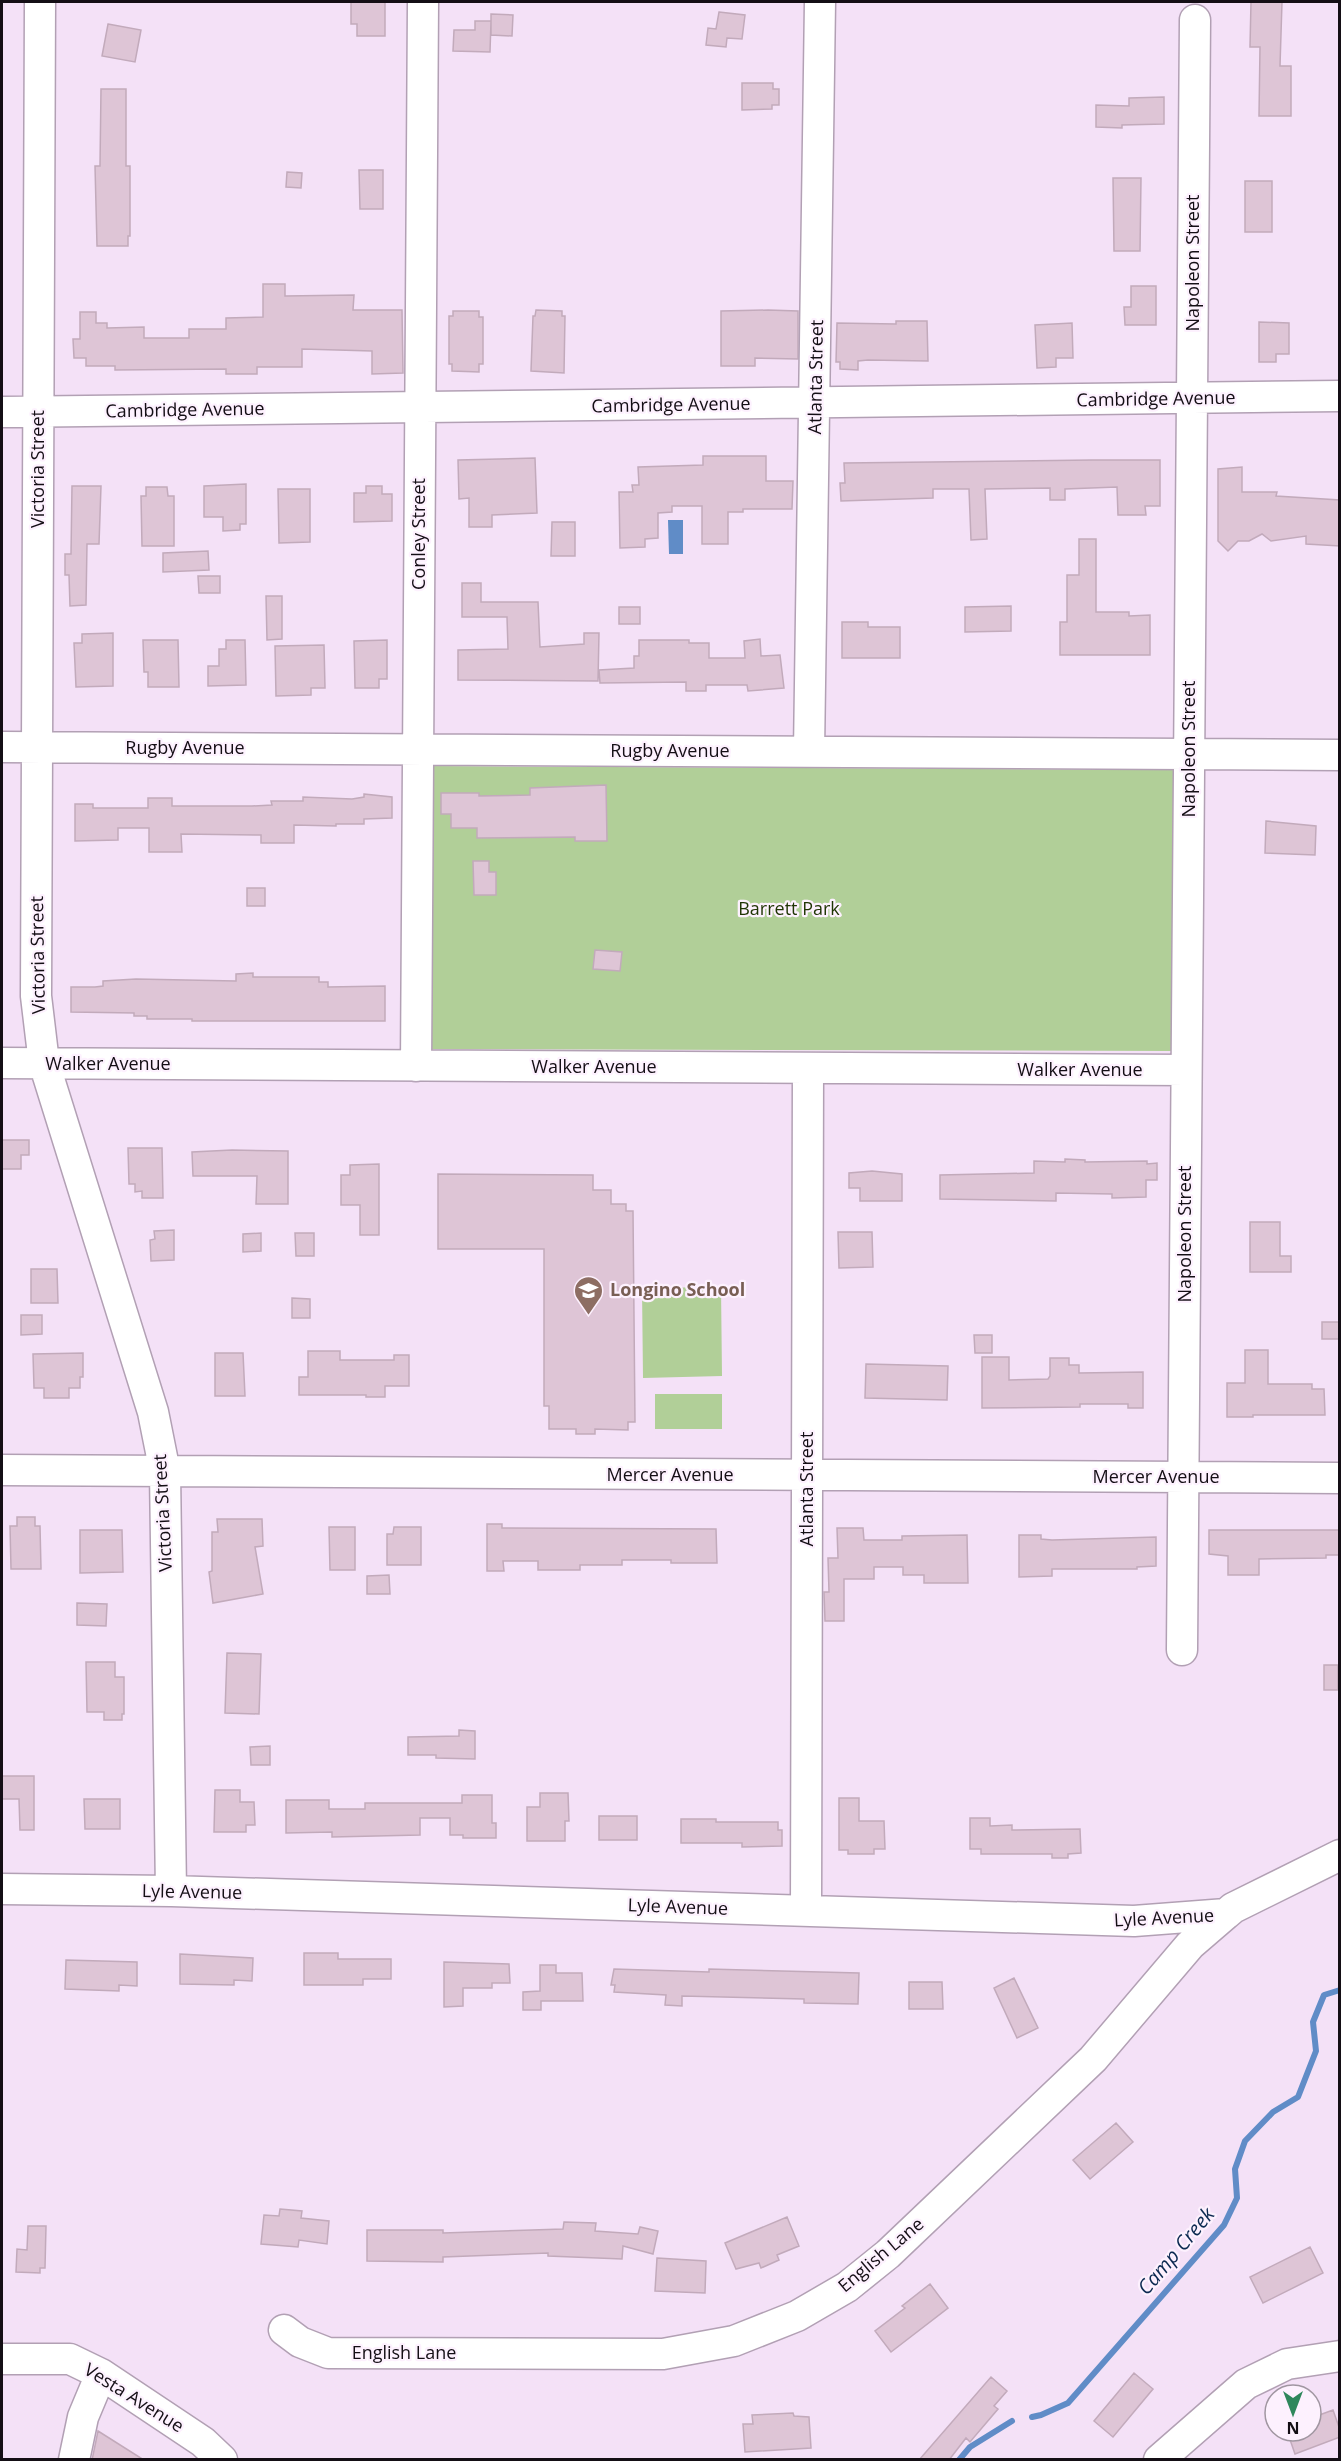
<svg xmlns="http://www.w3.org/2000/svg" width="1341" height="2461" viewBox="0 0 1341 2461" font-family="'Open Sans',sans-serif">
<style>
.green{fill:#b1cf98}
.water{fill:#608cc7}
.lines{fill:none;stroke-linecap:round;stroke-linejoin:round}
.stream{stroke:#608cc7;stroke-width:6}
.building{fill:#dec5d6;stroke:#c2aabb;stroke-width:1.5}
.minor-casing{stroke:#b2a0b4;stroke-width:33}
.minor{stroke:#fff;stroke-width:30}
.labels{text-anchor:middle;stroke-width:4.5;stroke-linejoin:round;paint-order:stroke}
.street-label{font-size:18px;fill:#140e15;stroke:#fdf1fe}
.park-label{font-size:18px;fill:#1f3503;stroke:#fdf1fe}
.education-label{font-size:18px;font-weight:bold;fill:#785e54;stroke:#fdf1fe;text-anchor:start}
.water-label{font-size:20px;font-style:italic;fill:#0c2a51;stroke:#fdf1fe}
</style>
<rect width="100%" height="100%" fill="#f4e1f7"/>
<path class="green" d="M429,766L1177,770L1171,1051L429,1049Z
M721,1287L722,1376L643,1378L642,1288Z
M655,1394H722V1429H655Z"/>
<path class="water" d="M668,520H683V554H669Z"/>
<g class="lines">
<path class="stream" d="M1032,2417L1041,2415L1068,2403L1224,2225L1237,2198L1235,2169L1245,2141L1273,2112L1298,2097L1316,2051L1313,2022L1324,1995L1340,1990
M959,2460L970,2447L1012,2421"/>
</g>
<path class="building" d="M351,2H385V36H357V24H351Z
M1251,2H1282L1280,66H1291V116H1259L1260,47H1250Z
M719,12L745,15L742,39L727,38L726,47L706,45L708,28L716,29Z
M491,14L513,15L512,36L491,35Z
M475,21H491L490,52L453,51L454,30H475Z
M108,24L141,30L135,62L102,56Z
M742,83H773V89H779V105H772V109L742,110Z
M101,89H126V166H130V236H128V246H97L95,166H100Z
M1164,97V124L1122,125V128L1096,127V105L1129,106V98Z
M359,170H383V209H360Z
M287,172L302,173L301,188L286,187Z
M1113,178H1141L1140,251H1114Z
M1245,181H1272V232H1245Z
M263,284H285V296L354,295L353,310H402L403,373L372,374V351L302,349V367H257V374H226V369L115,370V366H86V358H74L73,339H80V312H96V323H107V328L144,327V338H189V329H226V318L263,317Z
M1131,286H1156V325H1125L1124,307H1131Z
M536,310L562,311V316H565L564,373L531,371L533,316H535Z
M768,310L798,311V359L755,358V366H721V311Z
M453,311H479V317H483V364H479V372L452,371V364H449V316H453Z
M896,321H927L928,361L868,360L858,361V370L840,369V362H836L837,323L896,324Z
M1259,322L1289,323V354H1276V362H1259Z
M1072,323L1073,358H1056V367L1037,368L1035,325Z
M703,456H766V481H793L792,509H743V512H728V544H702V506H672V512L658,513V538L645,539V547L620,548L619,492H633L632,485H639L638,467L703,465Z
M535,458L537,513L492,515V527H469V498L459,499L458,460Z
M1092,460H1160V506H1145L1146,515H1118L1117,487L1065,489V500H1050V488L985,489L987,539L971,540L969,489H933V498L841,501L840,483H845L844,463Z
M1242,467V492H1277L1276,496L1340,500V546L1306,544V536L1271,541L1262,534L1249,541H1238L1228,551L1218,541V469Z
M246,484V524H240V530L223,531V517H204V486Z
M72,486H101L99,544H87L86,605L70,606L69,575H65V554H71Z
M366,486H382V494H392V521L354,522V493H366Z
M146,487H167L168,496H174V546H142L141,496H146Z
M278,489H310V542L279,543Z
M552,522H575V556H551Z
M1079,539H1096V612H1129V616L1150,615V655H1060V622H1067V575H1079Z
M208,551L209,570L163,572V553Z
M198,576H220V593H199Z
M462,583H481V602H538L540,647L584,644V633H599L598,681L458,680V650L508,649L507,617H462Z
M266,596H282V639L267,640Z
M1011,606V631L965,632V607Z
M619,607H640V624H619Z
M842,622H868V627H900V658H842Z
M113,633V686L76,687L74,643H82V634Z
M760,639L761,656L780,655L784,688L748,691L747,685H706V691H686V682L600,683L599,670L634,668V656H639V640H689V643H709V658H745L744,641Z
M143,640H178L179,687H148V672H144Z
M226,640H245L246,685L208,686V666H219V649H226Z
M387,640V679H379V688H355L354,641Z
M324,645L325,688H311V695L276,696L275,646Z
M606,785L607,841H575V837L477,838V828H451V814H441V793H479V796L530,795V788Z
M364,794L392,797V818L364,819V824H336V826L294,825V843H261V835L181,834L182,852H149V828H118V840L75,841V804H93V808H148V798H172V806H252L272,805L271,801H303V797L352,799L364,797Z
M1266,821L1316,826L1315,855L1265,853Z
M473,861H489V872H496V895H474Z
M247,888H265V906H247Z
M595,950L622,952L620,971L593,969Z
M253,973V977H319V982H328V987L385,986V1021H192V1019H147V1016H134V1013L71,1012V987H95L103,986V981L136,979L236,981V974Z
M2,1140H29V1155H21V1169H2Z
M128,1148H162L163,1198H142V1191L135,1192V1184H129Z
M232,1150L288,1151V1204H256L257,1176H193L192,1152Z
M1065,1159L1085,1160V1162L1147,1161V1164L1157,1163V1180H1146V1197L1112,1198V1194L1056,1193V1201L940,1199V1175L1034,1173V1161L1065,1162Z
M379,1164V1235H360V1205H341V1175H350V1165Z
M872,1171L902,1174V1201H860V1188H849V1173Z
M438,1174L593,1175V1190H611V1204H626V1211H633L635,1422H628V1430L595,1429V1434H576V1429H549V1406H544V1249H438Z
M1250,1222H1280V1256H1291V1272H1250Z
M174,1230V1260L151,1261L150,1240L155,1239L154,1231Z
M838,1232H872L873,1267L839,1268Z
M261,1233V1251L243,1252V1234Z
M295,1233H314V1256H296Z
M31,1269H57L58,1303H31Z
M292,1298L310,1299V1318H292Z
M21,1315H42V1334L21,1335Z
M1322,1322H1339L1340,1339H1322Z
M974,1335H992V1353H975Z
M1245,1350H1268V1384H1312V1389H1324L1325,1415H1253V1417H1227V1383H1245Z
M308,1351H340V1360H394V1355H409V1386H385V1397H366V1395H299V1377H308Z
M83,1353V1377H80V1388H69V1398H44V1388H34L33,1354Z
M215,1353H243L245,1396H215Z
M982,1357H1009V1380L1048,1379L1050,1376V1358H1069V1365H1079V1373L1143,1372V1408H1128V1404H1080V1407L982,1408Z
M866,1364L948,1366L947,1400L865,1398Z
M17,1517H35V1526H40L41,1569H11L10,1526H17Z
M217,1519H262L263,1546L255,1547L263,1594L213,1603L209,1572L212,1571V1532H218Z
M487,1524H502V1528L716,1529L717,1563H671V1560H622V1565H580V1570H538V1561H503L504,1571H487Z
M329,1527H355V1570H330Z
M394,1527H421V1565H387V1534H393Z
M837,1528H863L864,1540H902V1536L967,1535L968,1583H924V1575H903V1567H874V1579H844V1621H825L824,1592H829L828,1558H838Z
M80,1530H122L123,1572L80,1573Z
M1209,1530H1340V1555H1326V1558L1259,1559V1575H1228V1556L1209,1554Z
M1019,1535H1041V1539L1052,1540L1156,1537V1566L1137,1567V1569H1052V1576L1019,1577Z
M389,1575L390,1594H367V1576Z
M77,1603L107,1604L106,1626L77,1625Z
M227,1653L261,1654L259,1714L225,1713Z
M86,1662H115V1677H124V1714H122V1720H104V1712H87Z
M1324,1665H1338V1690H1324Z
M459,1730L475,1731V1759L436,1758V1755H408V1737L459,1736Z
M270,1746V1765H251L250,1747Z
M2,1776H34V1830H20L19,1799H2Z
M215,1790H240V1802H254L255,1825H246V1832H214Z
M540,1793H568L569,1821H565V1841H527V1807H540Z
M462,1795H492V1823H496V1838H463V1835H450V1818H420V1835L332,1837V1832L286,1833V1800H329V1809H365V1803H462Z
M839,1798H859V1821H884L885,1849H874V1854H848V1850H839Z
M84,1799H120V1829H85Z
M599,1816H637V1840H599Z
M970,1818H990V1826L1012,1825V1830L1080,1829L1081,1853L1068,1854V1858H1052V1854H981V1849H970Z
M681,1819H716V1822H778V1830H782V1846L742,1847V1843H681Z
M304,1953H338V1959H391V1979H363V1985H304Z
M180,1954L253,1958L252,1981L234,1980V1985L180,1984Z
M66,1960L137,1962V1986L119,1985V1991L65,1989Z
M444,1962L509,1964L510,1983H492V1988H463V2006L444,2007Z
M540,1965H556V1973H582L583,2001H541V2010H523V1992L540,1991Z
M614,1969L709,1972V1969L859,1973L858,2004L804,2003V1999L682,1996V2006L665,2005L666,1995L614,1992L615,1985H611Z
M1014,1978L1038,2028L1017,2038L994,1988Z
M909,1982H942L943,2009H909Z
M1116,2123L1133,2142L1090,2179L1073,2160Z
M280,2209L302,2211L301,2218L329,2221L327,2244L299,2240L298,2247L261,2244L264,2215L279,2216Z
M787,2217L799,2246L777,2255L779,2260L761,2268L759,2263L736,2269L725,2243Z
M564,2222L596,2223L595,2231L638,2234L640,2227L658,2231L653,2254L623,2246L622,2259L548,2256V2253L443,2257V2262L367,2261V2230H443V2233L563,2229Z
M28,2226H46L45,2268H40V2273L16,2272L17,2249L27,2250Z
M1310,2247L1323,2273L1263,2303L1250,2277Z
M657,2258L706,2261L705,2293L655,2291Z
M930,2284L948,2308L891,2352L875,2331L905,2308L902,2306Z
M1134,2373L1153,2389L1113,2437L1094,2421Z
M991,2377L1007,2391L994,2406L998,2409L970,2442L966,2438L949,2460H919Z
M1333,2410L1340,2430V2437L1295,2454L1287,2431H1311V2418Z
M793,2413L794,2416L809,2417L811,2448L745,2452L743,2424H753L752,2415Z
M98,2431L144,2460H92Z"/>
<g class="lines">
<defs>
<path id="minor" d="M40,2L36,996L44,1063L153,1412L165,1472L171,1891
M2,412L1340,396
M2,747L1340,755
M809,752L820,2
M2,1063L1186,1070
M416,1066L423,2
M2,1470L1340,1478
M1182,1650L1195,20
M2,1889L171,1891L1134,1921L1226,1914L1233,1908L1340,1855
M806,1911L808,1068
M284,2330L300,2342L328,2353L663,2354L734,2341L797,2316L847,2287L888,2254L1093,2059L1190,1945L1226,1914
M2,2359H70L101,2374L203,2442L222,2460
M74,2460L83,2417L101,2374
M1159,2460L1246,2384L1287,2364L1340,2356"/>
</defs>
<use href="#minor" class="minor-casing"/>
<use href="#minor" class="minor"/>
</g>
<defs>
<symbol id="school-pin" viewBox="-11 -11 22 30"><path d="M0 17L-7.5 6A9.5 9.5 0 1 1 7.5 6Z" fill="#8d6e63" stroke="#fdf1fe"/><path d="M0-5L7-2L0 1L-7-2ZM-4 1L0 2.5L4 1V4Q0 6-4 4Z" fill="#fff"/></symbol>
</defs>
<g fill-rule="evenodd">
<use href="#school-pin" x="572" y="1274" width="33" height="45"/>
</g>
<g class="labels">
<g class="street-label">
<text transform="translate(1193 263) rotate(-90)" y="6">Napoleon Street</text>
<text transform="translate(816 377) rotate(-89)" y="6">Atlanta Street</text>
<text transform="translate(1156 399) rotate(-1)" y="6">Cambridge Avenue</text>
<text transform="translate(671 405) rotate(-1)" y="6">Cambridge Avenue</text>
<text transform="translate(185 410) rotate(-1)" y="6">Cambridge Avenue</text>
<text transform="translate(38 469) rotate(-90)" y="6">Victoria Street</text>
<text transform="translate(419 534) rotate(-90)" y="6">Conley Street</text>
<text x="185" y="754">Rugby Avenue</text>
<text transform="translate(1189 749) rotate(-90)" y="6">Napoleon Street</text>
<text x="670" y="757">Rugby Avenue</text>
<text transform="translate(38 955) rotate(-91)" y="6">Victoria Street</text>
<text x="108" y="1070">Walker Avenue</text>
<text x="594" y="1073">Walker Avenue</text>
<text x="1080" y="1076">Walker Avenue</text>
<text transform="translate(1185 1234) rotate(-90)" y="6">Napoleon Street</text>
<text x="670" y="1481">Mercer Avenue</text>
<text x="1156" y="1483">Mercer Avenue</text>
<text transform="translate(807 1489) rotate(-90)" y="6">Atlanta Street</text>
<text transform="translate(163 1513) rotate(-93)" y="6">Victoria Street</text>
<text transform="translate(192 1892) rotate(1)" y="6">Lyle Avenue</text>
<text transform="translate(678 1907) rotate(2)" y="6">Lyle Avenue</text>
<text transform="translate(1164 1918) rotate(-3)" y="6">Lyle Avenue</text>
<text transform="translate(881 2255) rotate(-40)" y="6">English Lane</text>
<text x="404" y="2359">English Lane</text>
<text transform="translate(134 2398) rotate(32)" y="6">Vesta Avenue</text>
</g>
<g class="park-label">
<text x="789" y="915">Barrett Park</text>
</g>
<g class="education-label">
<text x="610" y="1296">Longino School</text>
</g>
<g class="water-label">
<text transform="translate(1176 2251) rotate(-50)" y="7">Camp Creek</text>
</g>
</g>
<rect width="1341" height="2461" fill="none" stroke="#140e15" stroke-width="6"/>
<g transform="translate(1293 2413) rotate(180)"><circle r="28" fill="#fdf1fe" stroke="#a096a1" stroke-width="1.5"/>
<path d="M0-4.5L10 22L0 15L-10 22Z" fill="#2f875c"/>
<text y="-9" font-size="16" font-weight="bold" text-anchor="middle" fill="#140e15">N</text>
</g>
</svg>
